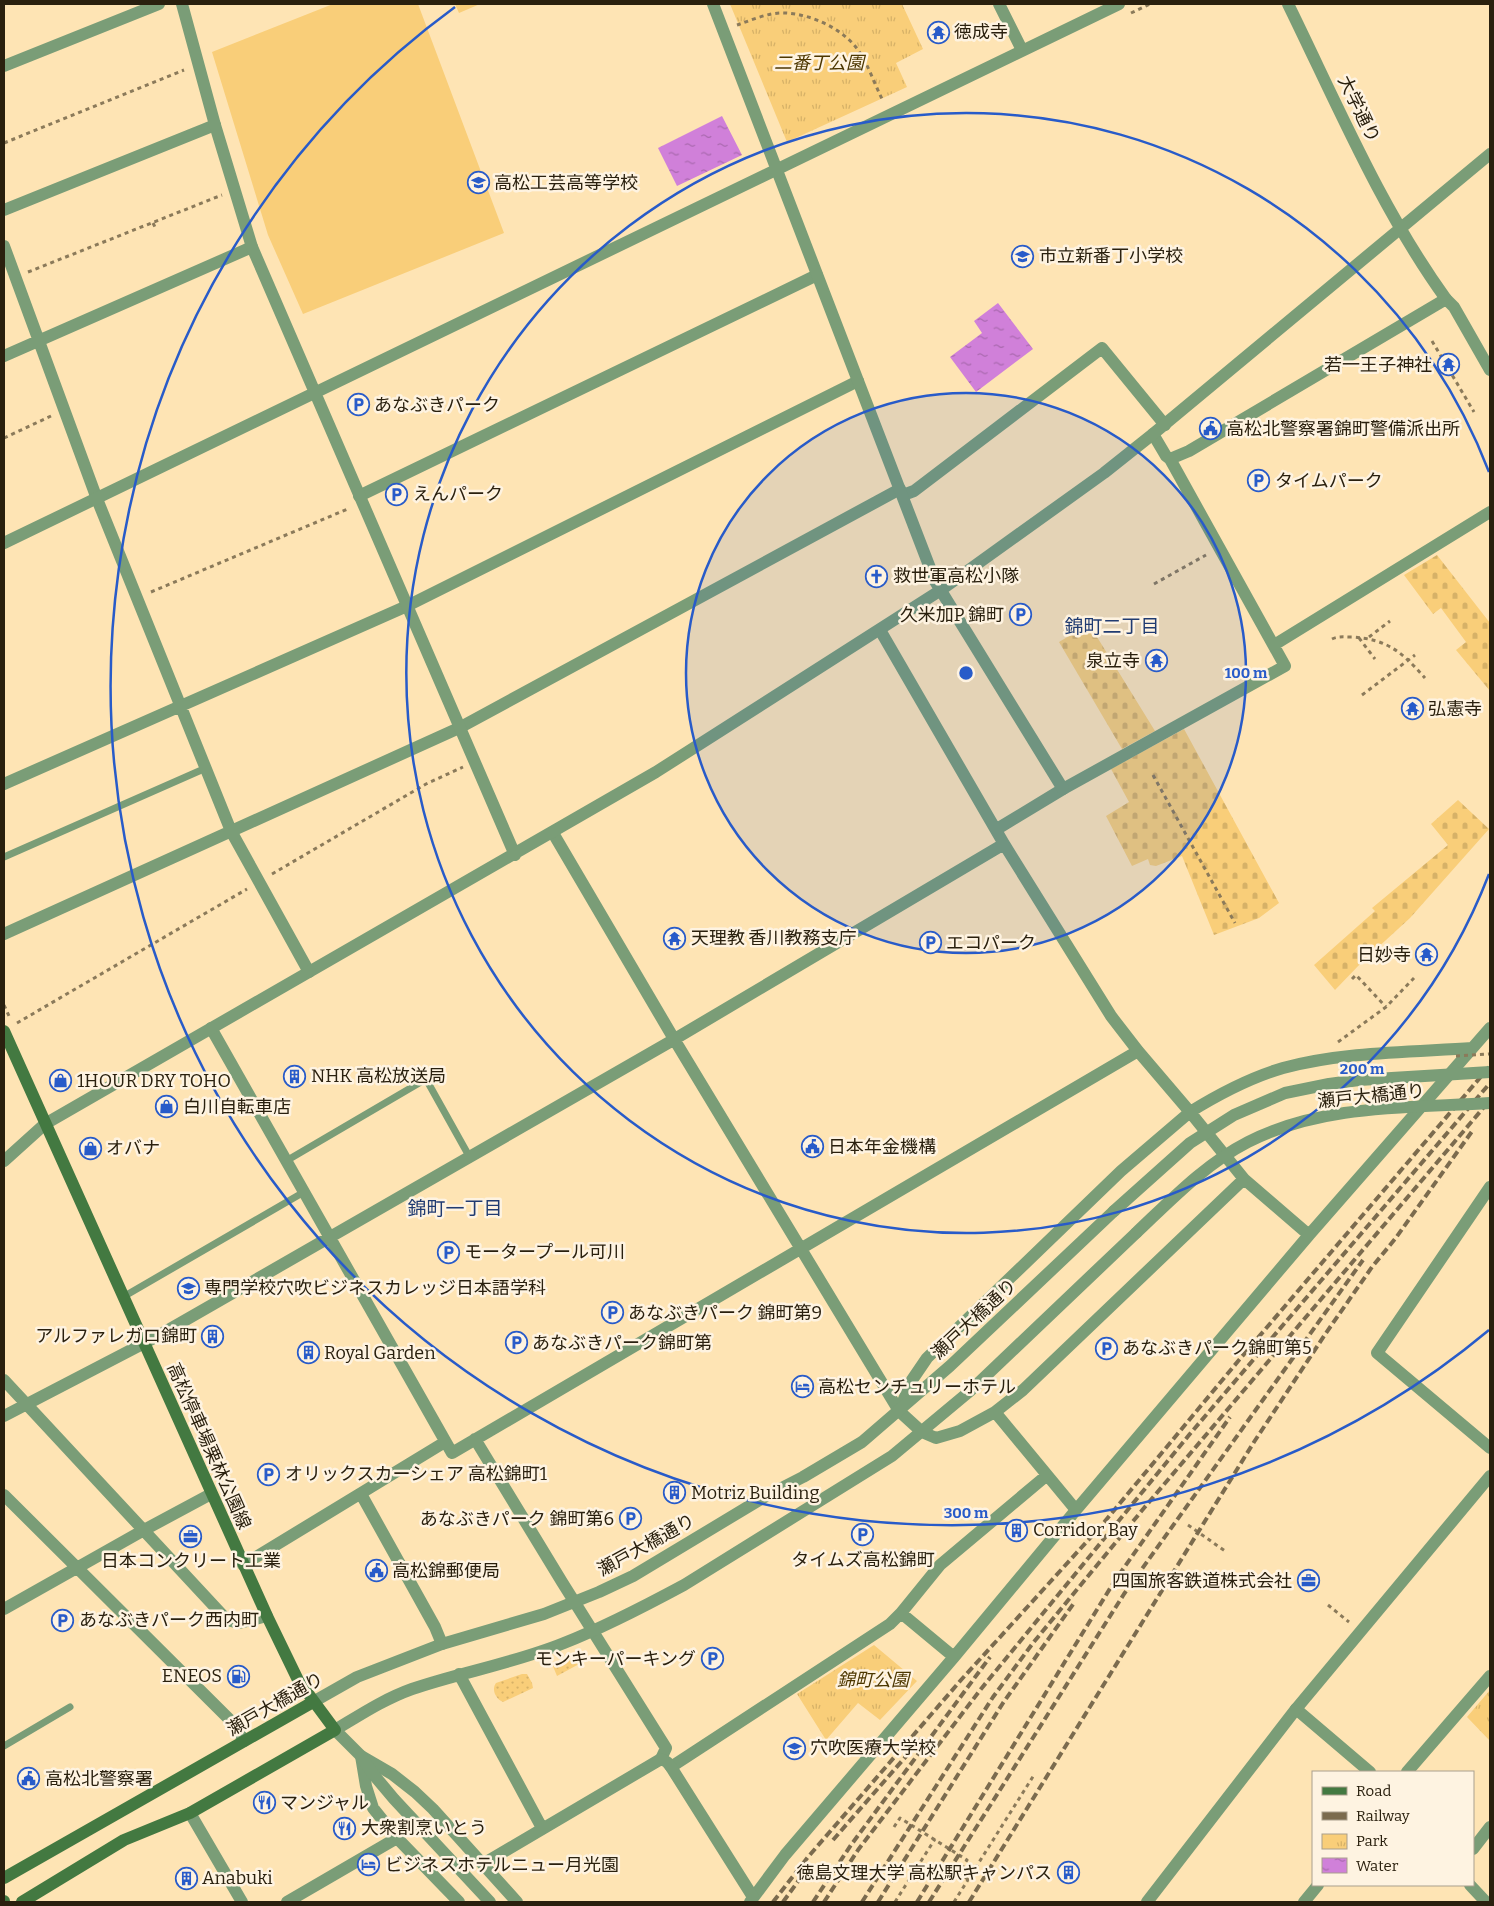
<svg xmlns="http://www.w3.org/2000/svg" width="1494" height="1906" viewBox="0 0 1494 1906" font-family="Bitter,'Noto Sans JP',serif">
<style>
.grass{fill:url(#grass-dots)}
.cemetery{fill:url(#cemetery-stones)}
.park{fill:url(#park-tufts)}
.pitch{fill:#f9ce79}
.water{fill:url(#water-ripples)}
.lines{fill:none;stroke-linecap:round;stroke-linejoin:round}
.path{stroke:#8b7a5a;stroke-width:3;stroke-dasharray:4 4;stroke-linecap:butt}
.service{stroke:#7a9d77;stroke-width:7}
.minor{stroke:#7a9d77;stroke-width:12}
.tertiary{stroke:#7a9d77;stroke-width:12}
.secondary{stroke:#437941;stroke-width:12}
.rail{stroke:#7b6b4e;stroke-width:4;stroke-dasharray:8 4;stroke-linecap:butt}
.path-bridge{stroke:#8b7a5a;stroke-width:3;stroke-dasharray:4 4;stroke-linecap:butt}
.tertiary-bridge{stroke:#7a9d77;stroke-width:12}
.ring{fill:none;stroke:#285bc9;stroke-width:2.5}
.labels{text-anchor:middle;stroke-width:5;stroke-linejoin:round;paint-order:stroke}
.poi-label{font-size:18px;fill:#2a200e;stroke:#fef3e1;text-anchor:start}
.park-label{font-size:18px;font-style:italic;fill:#4d3700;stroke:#fef3e1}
.street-label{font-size:18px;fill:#2a200e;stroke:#fef3e1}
.neighbourhood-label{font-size:19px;fill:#203b71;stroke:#fef3e1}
.centre{fill:#285bc9;stroke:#fef3e1;stroke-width:2.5}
.ring-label{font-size:15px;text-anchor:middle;font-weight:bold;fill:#285bc9;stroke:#fef3e1;stroke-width:5;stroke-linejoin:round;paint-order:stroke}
</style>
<defs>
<pattern id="grass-dots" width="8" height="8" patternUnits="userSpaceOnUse" patternTransform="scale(1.25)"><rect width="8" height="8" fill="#f9ce79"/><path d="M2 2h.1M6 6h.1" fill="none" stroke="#d6b167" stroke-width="1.8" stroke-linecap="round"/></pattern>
<pattern id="cemetery-stones" width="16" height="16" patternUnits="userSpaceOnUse" patternTransform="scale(1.25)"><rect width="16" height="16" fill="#f9ce79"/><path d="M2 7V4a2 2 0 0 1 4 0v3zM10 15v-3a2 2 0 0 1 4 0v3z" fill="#d6b167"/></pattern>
<pattern id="park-tufts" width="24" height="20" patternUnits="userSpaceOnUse" patternTransform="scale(1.25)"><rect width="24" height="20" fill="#f9ce79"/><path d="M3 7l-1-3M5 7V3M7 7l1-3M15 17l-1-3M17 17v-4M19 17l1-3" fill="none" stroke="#d6b167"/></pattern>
<pattern id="water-ripples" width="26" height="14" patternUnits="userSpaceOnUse" patternTransform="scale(1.25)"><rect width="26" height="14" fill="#d080d9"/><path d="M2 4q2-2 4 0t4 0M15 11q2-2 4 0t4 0" fill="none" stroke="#a968ae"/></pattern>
</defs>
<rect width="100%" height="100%" fill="#fee4b4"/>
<path class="grass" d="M576,1654L581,1663L557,1676L552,1664Z
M522,1674H527L532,1683L533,1688L503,1702C496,1699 491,1690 496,1683Z"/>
<path class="cemetery" d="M1437,555L1490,623V691L1456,650L1466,642L1441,608L1433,614L1404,575Z
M1089,624L1155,731L1122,749L1059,642Z
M1184,729L1279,903L1259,918L1214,935L1182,856L1156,866L1150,865L1148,859L1132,866L1106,816L1129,802L1111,769Z
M1458,800L1489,829L1410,918L1362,962L1335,990L1314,965L1375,911L1372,908L1448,845L1431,824Z"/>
<path class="park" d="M730,4H902L923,49L896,63L907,87L787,142Z
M874,1645L917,1681L880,1720L858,1703L826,1740L797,1694Z
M1490,1690V1741L1467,1717Z"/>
<path class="pitch" d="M333,4H418L504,233L303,314L268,235L212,52Z
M455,4H480L459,13Z"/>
<path class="water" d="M722,116L742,155L677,186L658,148Z
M998,303L1033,349L976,392L950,357L982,333L974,321Z"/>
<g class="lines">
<path class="path" d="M1131,13L1150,4
M737,25C752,20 769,12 785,13C813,14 848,31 862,56C870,70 876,87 883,101
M4,143L184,70
M153,223L155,227
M28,272L222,195
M1432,341L1474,412
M4,438L51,416
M1154,584L1206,555
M151,592L350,508
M1369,637L1390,621
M1359,638L1375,659
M1332,639C1338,636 1344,637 1352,637C1387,639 1402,652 1425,678
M1362,695L1415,655
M1153,775L1235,923
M272,874L426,784L463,767
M1352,979L1356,975L1386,1007
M4,1005L9,1016
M17,1023L247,889
M1338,1042L1386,1007L1414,978
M1188,1525L1225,1551
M1328,1605L1349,1622
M894,1827L900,1818L967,1860L959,1873L969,1880
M895,1902L935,1839
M954,1902L1034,1775"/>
<path class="service" d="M4,857L206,768
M286,1161L426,1079L469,1156
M123,1297L304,1192
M4,1746L70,1707"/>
<path class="minor" d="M999,4L1022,50
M4,66L159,4
M4,210L215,125
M4,246L97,499L231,831L309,972
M4,356L252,247
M1153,434L1166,456L1170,459L1189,451L1446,299L1454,307L1490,370
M903,495L914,491L1102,348L1165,425
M359,496L817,275
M880,630L1004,844L1111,1016L1138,1051L1190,1112L1121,1171L927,1358L912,1380L899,1411
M1274,645L1490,512
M4,784L407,606L858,381
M997,829L1063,789L1285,666L1170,459
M553,833L674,1039L899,1411L922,1432L936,1438L960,1431L995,1412L1076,1510
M4,934L459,728L900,489
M211,1028L452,1453L1138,1051
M4,1161L45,1124
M1309,1235L1490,1028
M4,1380L227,1620L239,1623L267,1616
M995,1412L1023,1390L1244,1179
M4,1416L156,1337L668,1043L1004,844
M475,1439L562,1582L666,1748L661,1759
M361,1494L435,1627L442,1644
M4,1495L234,1724L244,1741
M243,1565L445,1442
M4,1609L144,1530L211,1494
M901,1613L954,1657
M1296,1709L1370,1772
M361,1756L392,1774L415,1792L433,1809L517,1902
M361,1756L366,1786L373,1808L397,1838L459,1902
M671,1767L890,1624L901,1613L940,1565L1046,1476
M1407,1772L1490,1676
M190,1813L242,1902
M1473,1849L1490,1827
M1470,1885L1486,1902
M287,1902L397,1838
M750,1902L785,1855L954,1657L1076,1510L1309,1235L1244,1179L1190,1112C1219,1094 1249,1078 1283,1068C1342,1052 1410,1052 1472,1048
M1304,1902L1318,1885"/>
<path class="tertiary" d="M182,4L215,125L252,247L515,855
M713,4L935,581L1063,789
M1288,4C1337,104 1381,209 1446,299
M4,543L1119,4
M45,1124L656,772L941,590L1104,473L1153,434L1490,154
M1490,1187L1377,1353L1490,1448
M459,1674L542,1828
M313,1702L357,1677L442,1644L544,1614L599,1592L633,1576L766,1496L803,1477L862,1442L950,1366L1114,1211
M483,1864L661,1759L667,1762L671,1767L753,1897
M490,1902L394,1799L373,1774L361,1756L335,1730C360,1715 384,1699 412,1689C462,1672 515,1663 564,1643C605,1627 645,1606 684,1585L892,1456L970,1391L1136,1233
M1147,1902L1296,1709L1490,1476"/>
<path class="secondary" d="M4,1031L267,1616L298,1680L335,1730L190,1813L124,1840L22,1902
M4,1878L313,1702
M4,1901V1902"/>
<path class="rail" d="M833,1840L922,1738
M773,1902L808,1857L961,1680L1101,1526L1239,1360L1490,1066
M783,1902L799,1880
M813,1902L851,1845L990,1657
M824,1902L858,1850L981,1689L1189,1435L1490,1083
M862,1902L993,1697L1033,1643L1144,1508L1490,1100
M878,1902L1003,1703L1074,1603
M917,1902L1114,1582L1230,1417
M929,1902L1124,1594L1363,1260
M969,1902L1254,1442L1326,1333L1372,1267L1395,1239L1473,1130"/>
<path class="path-bridge" d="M1456,1056L1490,1054"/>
<path class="tertiary-bridge" d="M1114,1211L1190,1143L1234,1115L1285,1093L1329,1084L1359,1080L1490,1072
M1136,1233C1170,1201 1205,1164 1248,1142C1322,1104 1410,1108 1490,1103"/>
</g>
<circle cx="966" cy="673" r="280" fill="#285bc9" fill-opacity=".12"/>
<g class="ring">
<circle cx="966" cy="673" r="280"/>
<path d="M1489 874A560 560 0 1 1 1489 472"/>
<path d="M1489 1330A840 840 0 1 1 455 7"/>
</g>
<defs>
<symbol id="temple-ring" viewBox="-11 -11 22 22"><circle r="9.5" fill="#fef3e1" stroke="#285bc9" stroke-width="1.5"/><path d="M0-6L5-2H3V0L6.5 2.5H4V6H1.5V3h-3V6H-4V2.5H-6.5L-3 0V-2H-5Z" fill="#285bc9"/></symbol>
<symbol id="school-ring" viewBox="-11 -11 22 22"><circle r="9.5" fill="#fef3e1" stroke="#285bc9" stroke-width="1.5"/><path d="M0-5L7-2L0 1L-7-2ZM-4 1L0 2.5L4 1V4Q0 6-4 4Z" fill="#285bc9"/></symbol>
<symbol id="parking-ring" viewBox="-11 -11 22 22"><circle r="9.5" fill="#fef3e1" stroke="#285bc9" stroke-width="1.5"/><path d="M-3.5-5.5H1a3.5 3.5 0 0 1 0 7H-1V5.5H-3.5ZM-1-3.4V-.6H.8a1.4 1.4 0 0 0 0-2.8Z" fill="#285bc9"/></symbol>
<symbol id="civic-ring" viewBox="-11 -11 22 22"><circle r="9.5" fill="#fef3e1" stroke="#285bc9" stroke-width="1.5"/><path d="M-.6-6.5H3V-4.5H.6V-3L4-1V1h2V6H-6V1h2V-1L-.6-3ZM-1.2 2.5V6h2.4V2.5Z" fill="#285bc9"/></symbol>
<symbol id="church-ring" viewBox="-11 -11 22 22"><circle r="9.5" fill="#fef3e1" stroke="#285bc9" stroke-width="1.5"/><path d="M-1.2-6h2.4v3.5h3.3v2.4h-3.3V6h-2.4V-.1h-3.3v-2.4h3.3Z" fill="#285bc9"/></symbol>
<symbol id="building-ring" viewBox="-11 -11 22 22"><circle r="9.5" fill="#fef3e1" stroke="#285bc9" stroke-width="1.5"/><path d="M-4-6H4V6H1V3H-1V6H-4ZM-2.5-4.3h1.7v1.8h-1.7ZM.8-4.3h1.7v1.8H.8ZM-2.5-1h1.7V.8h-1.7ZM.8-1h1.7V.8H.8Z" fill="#285bc9"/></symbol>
<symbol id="shop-ring" viewBox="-11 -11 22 22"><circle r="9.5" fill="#fef3e1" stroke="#285bc9" stroke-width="1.5"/><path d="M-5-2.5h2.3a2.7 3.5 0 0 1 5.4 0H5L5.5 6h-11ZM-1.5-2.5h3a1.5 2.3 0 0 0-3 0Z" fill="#285bc9"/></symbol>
<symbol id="university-ring" viewBox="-11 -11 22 22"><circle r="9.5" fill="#fef3e1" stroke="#285bc9" stroke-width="1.5"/><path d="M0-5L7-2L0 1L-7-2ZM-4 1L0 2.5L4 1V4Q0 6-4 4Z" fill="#285bc9"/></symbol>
<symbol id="hotel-ring" viewBox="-11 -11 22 22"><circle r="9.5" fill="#fef3e1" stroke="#285bc9" stroke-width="1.5"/><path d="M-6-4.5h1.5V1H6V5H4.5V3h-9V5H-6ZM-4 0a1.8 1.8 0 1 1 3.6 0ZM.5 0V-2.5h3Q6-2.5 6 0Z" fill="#285bc9"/></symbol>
<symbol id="office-ring" viewBox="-11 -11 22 22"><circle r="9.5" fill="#fef3e1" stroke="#285bc9" stroke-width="1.5"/><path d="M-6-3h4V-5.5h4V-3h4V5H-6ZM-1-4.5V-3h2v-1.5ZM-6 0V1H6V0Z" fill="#285bc9"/></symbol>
<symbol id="fuel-ring" viewBox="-11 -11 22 22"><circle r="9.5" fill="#fef3e1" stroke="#285bc9" stroke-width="1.5"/><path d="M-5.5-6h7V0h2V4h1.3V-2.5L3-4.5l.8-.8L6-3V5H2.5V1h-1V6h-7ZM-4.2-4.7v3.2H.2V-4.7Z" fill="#285bc9"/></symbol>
<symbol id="restaurant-ring" viewBox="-11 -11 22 22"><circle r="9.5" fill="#fef3e1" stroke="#285bc9" stroke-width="1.5"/><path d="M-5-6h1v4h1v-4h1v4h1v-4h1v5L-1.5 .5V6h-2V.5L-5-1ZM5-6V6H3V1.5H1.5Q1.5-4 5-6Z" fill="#285bc9"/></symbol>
</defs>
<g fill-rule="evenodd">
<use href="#temple-ring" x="926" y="20" width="25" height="25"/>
<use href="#school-ring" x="466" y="170" width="25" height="25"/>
<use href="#school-ring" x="1010" y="244" width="25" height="25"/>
<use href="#temple-ring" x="1436" y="352" width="25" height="25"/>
<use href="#parking-ring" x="346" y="392" width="25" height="25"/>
<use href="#civic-ring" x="1198" y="416" width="25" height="25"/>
<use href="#parking-ring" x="1246" y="468" width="25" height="25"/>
<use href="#parking-ring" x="384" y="482" width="25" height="25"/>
<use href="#church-ring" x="864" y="564" width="25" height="25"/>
<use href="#parking-ring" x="1008" y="602" width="25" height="25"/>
<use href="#temple-ring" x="1144" y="648" width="25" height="25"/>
<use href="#temple-ring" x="1400" y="696" width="25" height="25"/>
<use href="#temple-ring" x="662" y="926" width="25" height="25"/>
<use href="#parking-ring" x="918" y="930" width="25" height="25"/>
<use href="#temple-ring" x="1414" y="942" width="25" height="25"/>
<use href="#building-ring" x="282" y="1064" width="25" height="25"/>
<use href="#shop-ring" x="48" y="1068" width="25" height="25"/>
<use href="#shop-ring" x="154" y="1094" width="25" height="25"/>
<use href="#civic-ring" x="800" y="1134" width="25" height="25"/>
<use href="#shop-ring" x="78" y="1136" width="25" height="25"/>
<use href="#parking-ring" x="436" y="1240" width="25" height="25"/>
<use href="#university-ring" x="176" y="1276" width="25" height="25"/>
<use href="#parking-ring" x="600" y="1300" width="25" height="25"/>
<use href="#building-ring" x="200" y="1324" width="25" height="25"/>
<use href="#parking-ring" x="504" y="1330" width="25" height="25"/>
<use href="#parking-ring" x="1094" y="1336" width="25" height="25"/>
<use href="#building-ring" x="296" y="1340" width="25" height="25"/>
<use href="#hotel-ring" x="790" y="1374" width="25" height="25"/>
<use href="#parking-ring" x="256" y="1462" width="25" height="25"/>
<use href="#building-ring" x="662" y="1480" width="25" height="25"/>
<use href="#parking-ring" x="618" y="1506" width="25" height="25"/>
<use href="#building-ring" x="1004" y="1518" width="25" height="25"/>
<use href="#parking-ring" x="850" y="1522" width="25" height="25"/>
<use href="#office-ring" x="178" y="1524" width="25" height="25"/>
<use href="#civic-ring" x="364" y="1558" width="25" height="25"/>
<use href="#office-ring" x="1296" y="1568" width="25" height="25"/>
<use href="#parking-ring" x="50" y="1608" width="25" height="25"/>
<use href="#parking-ring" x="700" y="1646" width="25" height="25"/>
<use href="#fuel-ring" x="226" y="1664" width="25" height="25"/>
<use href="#school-ring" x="782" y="1736" width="25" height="25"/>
<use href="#civic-ring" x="16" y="1766" width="25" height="25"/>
<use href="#restaurant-ring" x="252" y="1790" width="25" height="25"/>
<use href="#restaurant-ring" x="332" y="1816" width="25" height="25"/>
<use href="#hotel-ring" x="356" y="1852" width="25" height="25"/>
<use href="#building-ring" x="1056" y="1860" width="25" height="25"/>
<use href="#building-ring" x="174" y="1866" width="25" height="25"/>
</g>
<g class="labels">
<g class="poi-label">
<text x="954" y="38">徳成寺</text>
<text x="494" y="189">高松工芸高等学校</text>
<text x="1039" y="262">市立新番丁小学校</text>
<text x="1432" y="371" text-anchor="end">若一王子神社</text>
<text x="374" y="411">あなぶきパーク</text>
<text x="1226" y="435">高松北警察署錦町警備派出所</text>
<text x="1275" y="487">タイムパーク</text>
<text x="413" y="500">えんパーク</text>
<text x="893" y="582">救世軍高松小隊</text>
<text x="1004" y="621" text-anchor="end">久米加P 錦町</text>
<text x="1140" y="667" text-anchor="end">泉立寺</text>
<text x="1428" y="715">弘憲寺</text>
<text x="691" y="944">天理教 香川教務支庁</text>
<text x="946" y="949">エコパーク</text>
<text x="1411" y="961" text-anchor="end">日妙寺</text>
<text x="311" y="1082">NHK 高松放送局</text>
<text x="77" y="1087">1HOUR DRY TOHO</text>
<text x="183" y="1113">白川自転車店</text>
<text x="828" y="1153">日本年金機構</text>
<text x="106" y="1154">オバナ</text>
<text x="464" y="1258">モータープール可川</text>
<text x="204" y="1294">専門学校穴吹ビジネスカレッジ日本語学科</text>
<text x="628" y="1319">あなぶきパーク 錦町第9</text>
<text x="197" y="1342" text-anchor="end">アルファレガロ錦町</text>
<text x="532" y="1349">あなぶきパーク錦町第</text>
<text x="1122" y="1354">あなぶきパーク錦町第5</text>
<text x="324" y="1359">Royal Garden</text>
<text x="818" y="1393">高松センチュリーホテル</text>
<text x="285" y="1480">オリックスカーシェア 高松錦町1</text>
<text x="691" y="1499">Motriz Building</text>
<text x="614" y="1525" text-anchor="end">あなぶきパーク 錦町第6</text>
<text x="1033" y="1536">Corridor Bay</text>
<text x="863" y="1566" text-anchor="middle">タイムズ高松錦町</text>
<text x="191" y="1567" text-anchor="middle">日本コンクリート工業</text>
<text x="392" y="1577">高松錦郵便局</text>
<text x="1292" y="1587" text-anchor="end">四国旅客鉄道株式会社</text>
<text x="79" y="1626">あなぶきパーク西内町</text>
<text x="696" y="1665" text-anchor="end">モンキーパーキング</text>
<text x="222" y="1682" text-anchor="end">ENEOS</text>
<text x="810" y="1754">穴吹医療大学校</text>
<text x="45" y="1785">高松北警察署</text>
<text x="280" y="1809">マンジャル</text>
<text x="361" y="1834">大衆割烹いとう</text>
<text x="385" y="1871">ビジネスホテルニュー月光園</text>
<text x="1052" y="1879" text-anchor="end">徳島文理大学 高松駅キャンパス</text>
<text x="202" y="1884">Anabuki</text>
</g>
<g class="park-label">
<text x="819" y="69">二番丁公園</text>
<text x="873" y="1686">錦町公園</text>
</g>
<g class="street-label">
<text transform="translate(1359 109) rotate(64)" y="6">大学通り</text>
<text transform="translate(1371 1096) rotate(-6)" y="6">瀬戸大橋通り</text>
<text transform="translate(974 1319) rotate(-43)" y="6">瀬戸大橋通り</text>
<text transform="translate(209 1446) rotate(66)" y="6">高松停車場栗林公園線</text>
<text transform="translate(646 1545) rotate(-29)" y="6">瀬戸大橋通り</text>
<text transform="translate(275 1704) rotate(-30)" y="6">瀬戸大橋通り</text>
</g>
<g class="neighbourhood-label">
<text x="1112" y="633">錦町二丁目</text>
<text x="455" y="1215">錦町一丁目</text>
</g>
</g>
<circle cx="966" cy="673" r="8" class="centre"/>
<g class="ring-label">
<text x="1246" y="678">100 m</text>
<text x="1362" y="1074">200 m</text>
<text x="966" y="1518">300 m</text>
</g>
<rect width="1494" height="1906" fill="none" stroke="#2a200e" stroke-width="10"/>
<rect x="1312" y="1771" width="162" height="115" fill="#fef3e1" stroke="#a99f8d"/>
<rect x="1322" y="1787" width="25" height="8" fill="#437941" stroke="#a99f8d"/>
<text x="1356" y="1796" font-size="15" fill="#2a200e">Road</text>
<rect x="1322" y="1812" width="25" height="8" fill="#7b6b4e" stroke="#a99f8d"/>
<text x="1356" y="1821" font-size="15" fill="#2a200e">Railway</text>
<rect x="1322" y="1834" width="25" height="15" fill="url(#park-tufts)" stroke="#a99f8d"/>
<text x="1356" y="1846" font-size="15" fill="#2a200e">Park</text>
<rect x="1322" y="1858" width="25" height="15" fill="url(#water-ripples)" stroke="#a99f8d"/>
<text x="1356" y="1871" font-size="15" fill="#2a200e">Water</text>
</svg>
